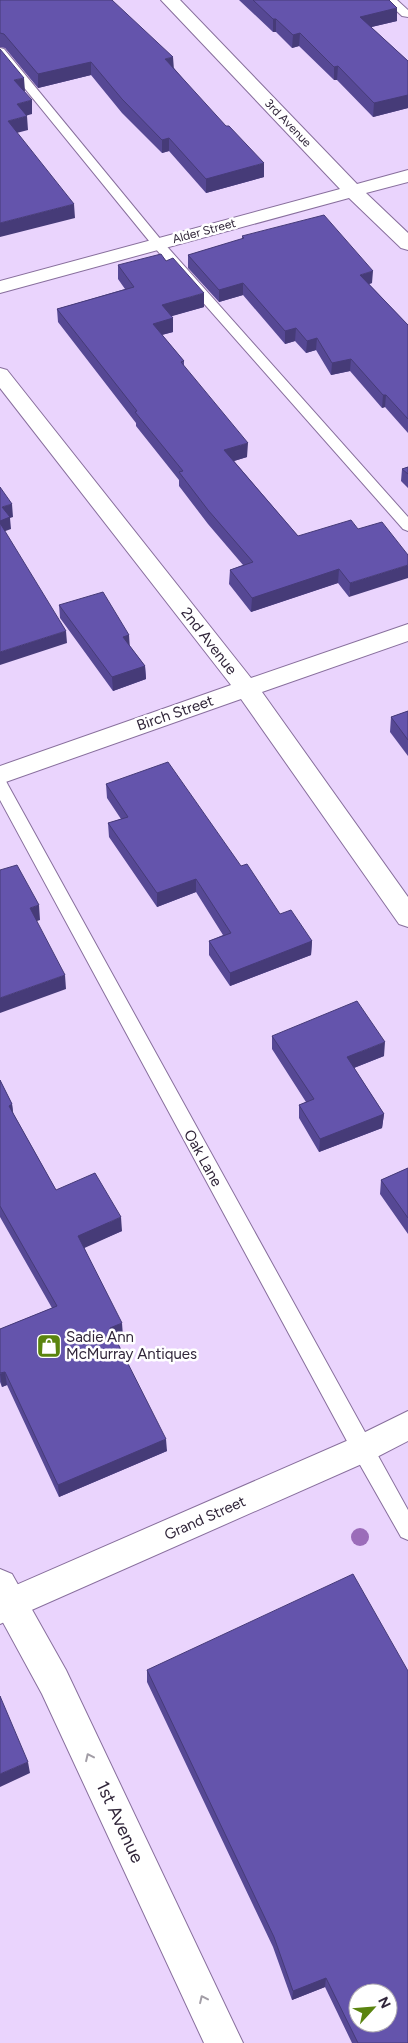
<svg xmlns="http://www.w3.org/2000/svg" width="408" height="2043" viewBox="0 0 408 2043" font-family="Figtree,sans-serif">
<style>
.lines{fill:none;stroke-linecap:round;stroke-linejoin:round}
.service-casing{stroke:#886f9d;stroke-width:2}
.minor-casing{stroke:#886f9d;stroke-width:2}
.tertiary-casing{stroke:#886f9d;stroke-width:2}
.primary-casing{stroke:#886f9d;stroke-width:2}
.service{fill:#fff;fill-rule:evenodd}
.minor{fill:#fff;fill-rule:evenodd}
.tertiary{fill:#fff;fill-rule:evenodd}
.primary{fill:#fff;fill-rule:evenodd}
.tree{fill:#9b6cb9}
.wall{fill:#564894}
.shaded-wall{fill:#463b78}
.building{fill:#6454ac;stroke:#463b78;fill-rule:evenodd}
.oneway{stroke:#a29da6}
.labels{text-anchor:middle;stroke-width:5;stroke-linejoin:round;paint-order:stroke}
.far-street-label{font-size:12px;fill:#31263a;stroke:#fff}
.street-label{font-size:15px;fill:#31263a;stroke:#fff}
.poi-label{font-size:15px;fill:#31263a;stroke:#fff;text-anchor:start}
.near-street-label{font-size:18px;fill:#31263a;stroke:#fff}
</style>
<rect width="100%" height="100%" fill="#ead4fd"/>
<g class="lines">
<defs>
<path id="service" d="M385,0H397L408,10V17L402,16Z
M0,48L4,49L162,241L408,517V531L403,529L154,247L0,58Z
M0,779L6,781L8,785L408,1510V1540L401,1537L355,1456L0,800Z"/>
<path id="minor" d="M161,0H180L357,184L408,170V182L366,193L408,233V250L401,248L349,198L0,293V281L340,189Z
M0,368L7,370L251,678L408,624V641L262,692L408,897V927L399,924L241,699L0,784V766L231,685L0,388Z"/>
<path id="tertiary" d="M408,1411V1441L373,1459L0,1624V1592L351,1439Z"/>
<path id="primary" d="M0,1569L12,1574L66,1670L243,2043H204L42,1694L0,1617Z"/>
</defs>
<use href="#service" class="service-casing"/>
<use href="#minor" class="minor-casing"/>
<use href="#tertiary" class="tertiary-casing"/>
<use href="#primary" class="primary-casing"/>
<use href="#service" class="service"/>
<use href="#minor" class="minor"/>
<use href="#tertiary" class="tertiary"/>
<use href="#primary" class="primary"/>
</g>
<circle class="tree" cx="360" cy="1537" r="9"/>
<path class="wall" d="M0,0L174,68L264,177L206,193L169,151L162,153L122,113L91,75L38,88L5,48L0,47Z
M239,0H389L397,21L371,27L408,61V108L373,117L337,80H334L299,46L292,48L276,32H273Z
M242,236L372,283L369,284L408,325V433L385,407L382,408L350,371L331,375L316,350L306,353L295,341L285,344L243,295L219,302L188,268V255L242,239Z
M118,265L204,307L171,316L173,332L162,335L184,361V366L247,457L234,461L298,536L358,529L349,597L338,583L251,612L229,584L230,570L243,565L208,524L179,486V480L136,426V423L58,322L57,309L125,289L118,279Z
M408,467V488L401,481L402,469Z
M59,605L129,635V645L145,666L146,679L113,691L60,618Z
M408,711V756L390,732L391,717Z
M106,784L241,866L280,914L312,941L311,955L230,986L209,955V941L223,935L196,892L157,907L109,837L108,823L121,819L107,798Z
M272,1036L384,1056L354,1068L384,1114L382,1128L319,1152L299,1118V1105L306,1102L272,1049Z
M0,1080L12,1104L13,1113L56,1190L122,1231L84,1247L123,1336L116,1339L167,1451L59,1497L7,1385L2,1387L0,1382V1329L52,1308L0,1217Z
M408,1168V1234L380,1194L381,1180Z
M147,1670L408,2043H352L325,1987L292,2000L273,1947L147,1682Z"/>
<path class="shaded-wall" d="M397,8V21L359,30L360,17Z
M273,19H276V32H273Z
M300,33L299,46L292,48L293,35Z
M173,57L174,70L165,59Z
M91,62V75L38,88V74Z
M338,66L337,80H334V67Z
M24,78L25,91L15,93L14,80Z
M408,95V108L373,117L374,103Z
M32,100V114L18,118L17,104Z
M27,116L28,130L9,135L8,121Z
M169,138V151L162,153V140Z
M264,163V177L206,193V179Z
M74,204L75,218L0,237V223Z
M373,271L372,283L359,287L360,275Z
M243,283V295L219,302V290Z
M204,293V307L162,319V305Z
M173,318V332L153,337V324Z
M296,328L295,341L285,344V331Z
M317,338L316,350L306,353L307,341Z
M351,359L350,371L331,375L332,363Z
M383,395H386L385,407L382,408Z
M248,443L247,457L224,464V450Z
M12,504L13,517L10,518L11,529L0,533V521L2,507Z
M408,565V578L349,597L350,583Z
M339,569L338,583L251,612L252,598Z
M66,631L67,643L0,665V652Z
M129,635L130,649L123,637Z
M145,666L146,679L113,691L112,677Z
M196,879V892L157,907V893Z
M39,905L40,920L31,923L30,908Z
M312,941L311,955L230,986V973Z
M65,975L66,989L0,1013V998Z
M385,1042L384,1056L346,1071L347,1057Z
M12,1104L14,1119L9,1106Z
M384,1114L382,1128L319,1152L320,1139Z
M121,1217L122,1231L80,1250L78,1236Z
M122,1323L123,1336L111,1341L110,1328Z
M5,1372L7,1385L2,1387L0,1374Z
M166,1439L167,1451L59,1497L58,1485Z
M28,1762L30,1773L0,1787V1774Z
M326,1978L325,1987L292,2000L293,1991Z"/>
<path class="building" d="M0,0H112L173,57L165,59L226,126H229L264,163L206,179L169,138L162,140L122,99L91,62L38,74L4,34L0,33Z
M253,0H389L397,8L360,17L408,61V95L374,103L338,66L334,67L300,33L293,35L276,19H273Z
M0,49L24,78L14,80L32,100L17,104L27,116L8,121L74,204L0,223Z
M324,215L373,271L360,275L408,325V419L386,395H383L351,359L332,363L317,338L307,341L296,328L285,331L243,283L219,290L188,255L244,238L242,236Z
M161,254L166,261L173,258L204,293L162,305L173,318L153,324L184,361L181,362L248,443L224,450L298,536L351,520L358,529L382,522L408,555V565L350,583L339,569L252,598L230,570L253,562L208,510L179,472L183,471L135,412L137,411L57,309L134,287L118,265Z
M408,467V474L402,469Z
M0,487L12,504L2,507L10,517L0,521Z
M0,523L66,631L0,652Z
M103,592L129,635L123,637L145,666L112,677L59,605Z
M408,711V740L391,717Z
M168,762L241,866L247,864L280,914L291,910L312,941L230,973L209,941L231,933L196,879L157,893L108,823L128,817L106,784Z
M17,865L39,905L30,908L65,975L0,998V870Z
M357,1001L385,1042L347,1057L384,1114L320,1139L299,1105L314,1099L272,1036Z
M0,1080L12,1104L9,1106L56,1190L95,1173L121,1217L78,1236L122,1323L110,1328L166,1439L58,1485L5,1372L0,1373V1329L57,1306L0,1206Z
M408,1168V1218L381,1180Z
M353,1574L408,1671V2043H358L326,1978L293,1991L274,1937L147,1670ZM358,1993H388V2023H358Z
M0,1696L28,1762L0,1774Z"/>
<defs><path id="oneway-chevron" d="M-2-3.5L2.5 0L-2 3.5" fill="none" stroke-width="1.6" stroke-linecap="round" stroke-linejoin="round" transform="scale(1.25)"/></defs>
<g class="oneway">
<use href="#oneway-chevron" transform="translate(89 1757) rotate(-115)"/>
<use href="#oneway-chevron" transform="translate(203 1999) rotate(-115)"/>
</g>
<defs>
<symbol id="shop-square" viewBox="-11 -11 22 22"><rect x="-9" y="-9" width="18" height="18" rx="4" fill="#5a840f" stroke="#fff"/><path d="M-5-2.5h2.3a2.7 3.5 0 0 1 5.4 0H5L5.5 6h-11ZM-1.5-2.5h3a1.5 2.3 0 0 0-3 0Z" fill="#fff"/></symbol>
</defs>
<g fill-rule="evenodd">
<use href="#shop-square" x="35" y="1332" width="28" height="28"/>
</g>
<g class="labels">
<g class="far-street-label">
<text transform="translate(288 123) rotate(46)" y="4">3rd Avenue</text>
<text transform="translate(204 231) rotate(-15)" y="4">Alder Street</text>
</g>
<g class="street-label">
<text transform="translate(209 641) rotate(52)" y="5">2nd Avenue</text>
<text transform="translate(175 713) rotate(-19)" y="5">Birch Street</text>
<text transform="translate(203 1158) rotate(61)" y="5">Oak Lane</text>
<text transform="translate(205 1518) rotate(-24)" y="5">Grand Street</text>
</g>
<g class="poi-label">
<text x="66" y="1342">Sadie Ann<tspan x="66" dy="17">McMurray Antiques</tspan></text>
</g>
<g class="near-street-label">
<text transform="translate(120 1822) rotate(65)" y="6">1st Avenue</text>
</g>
</g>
<g transform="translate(373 2008) rotate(64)"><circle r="24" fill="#ffffff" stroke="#ada8b0"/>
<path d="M0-4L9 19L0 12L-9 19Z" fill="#5a840f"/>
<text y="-8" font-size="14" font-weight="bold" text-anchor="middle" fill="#31263a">N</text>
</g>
</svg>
